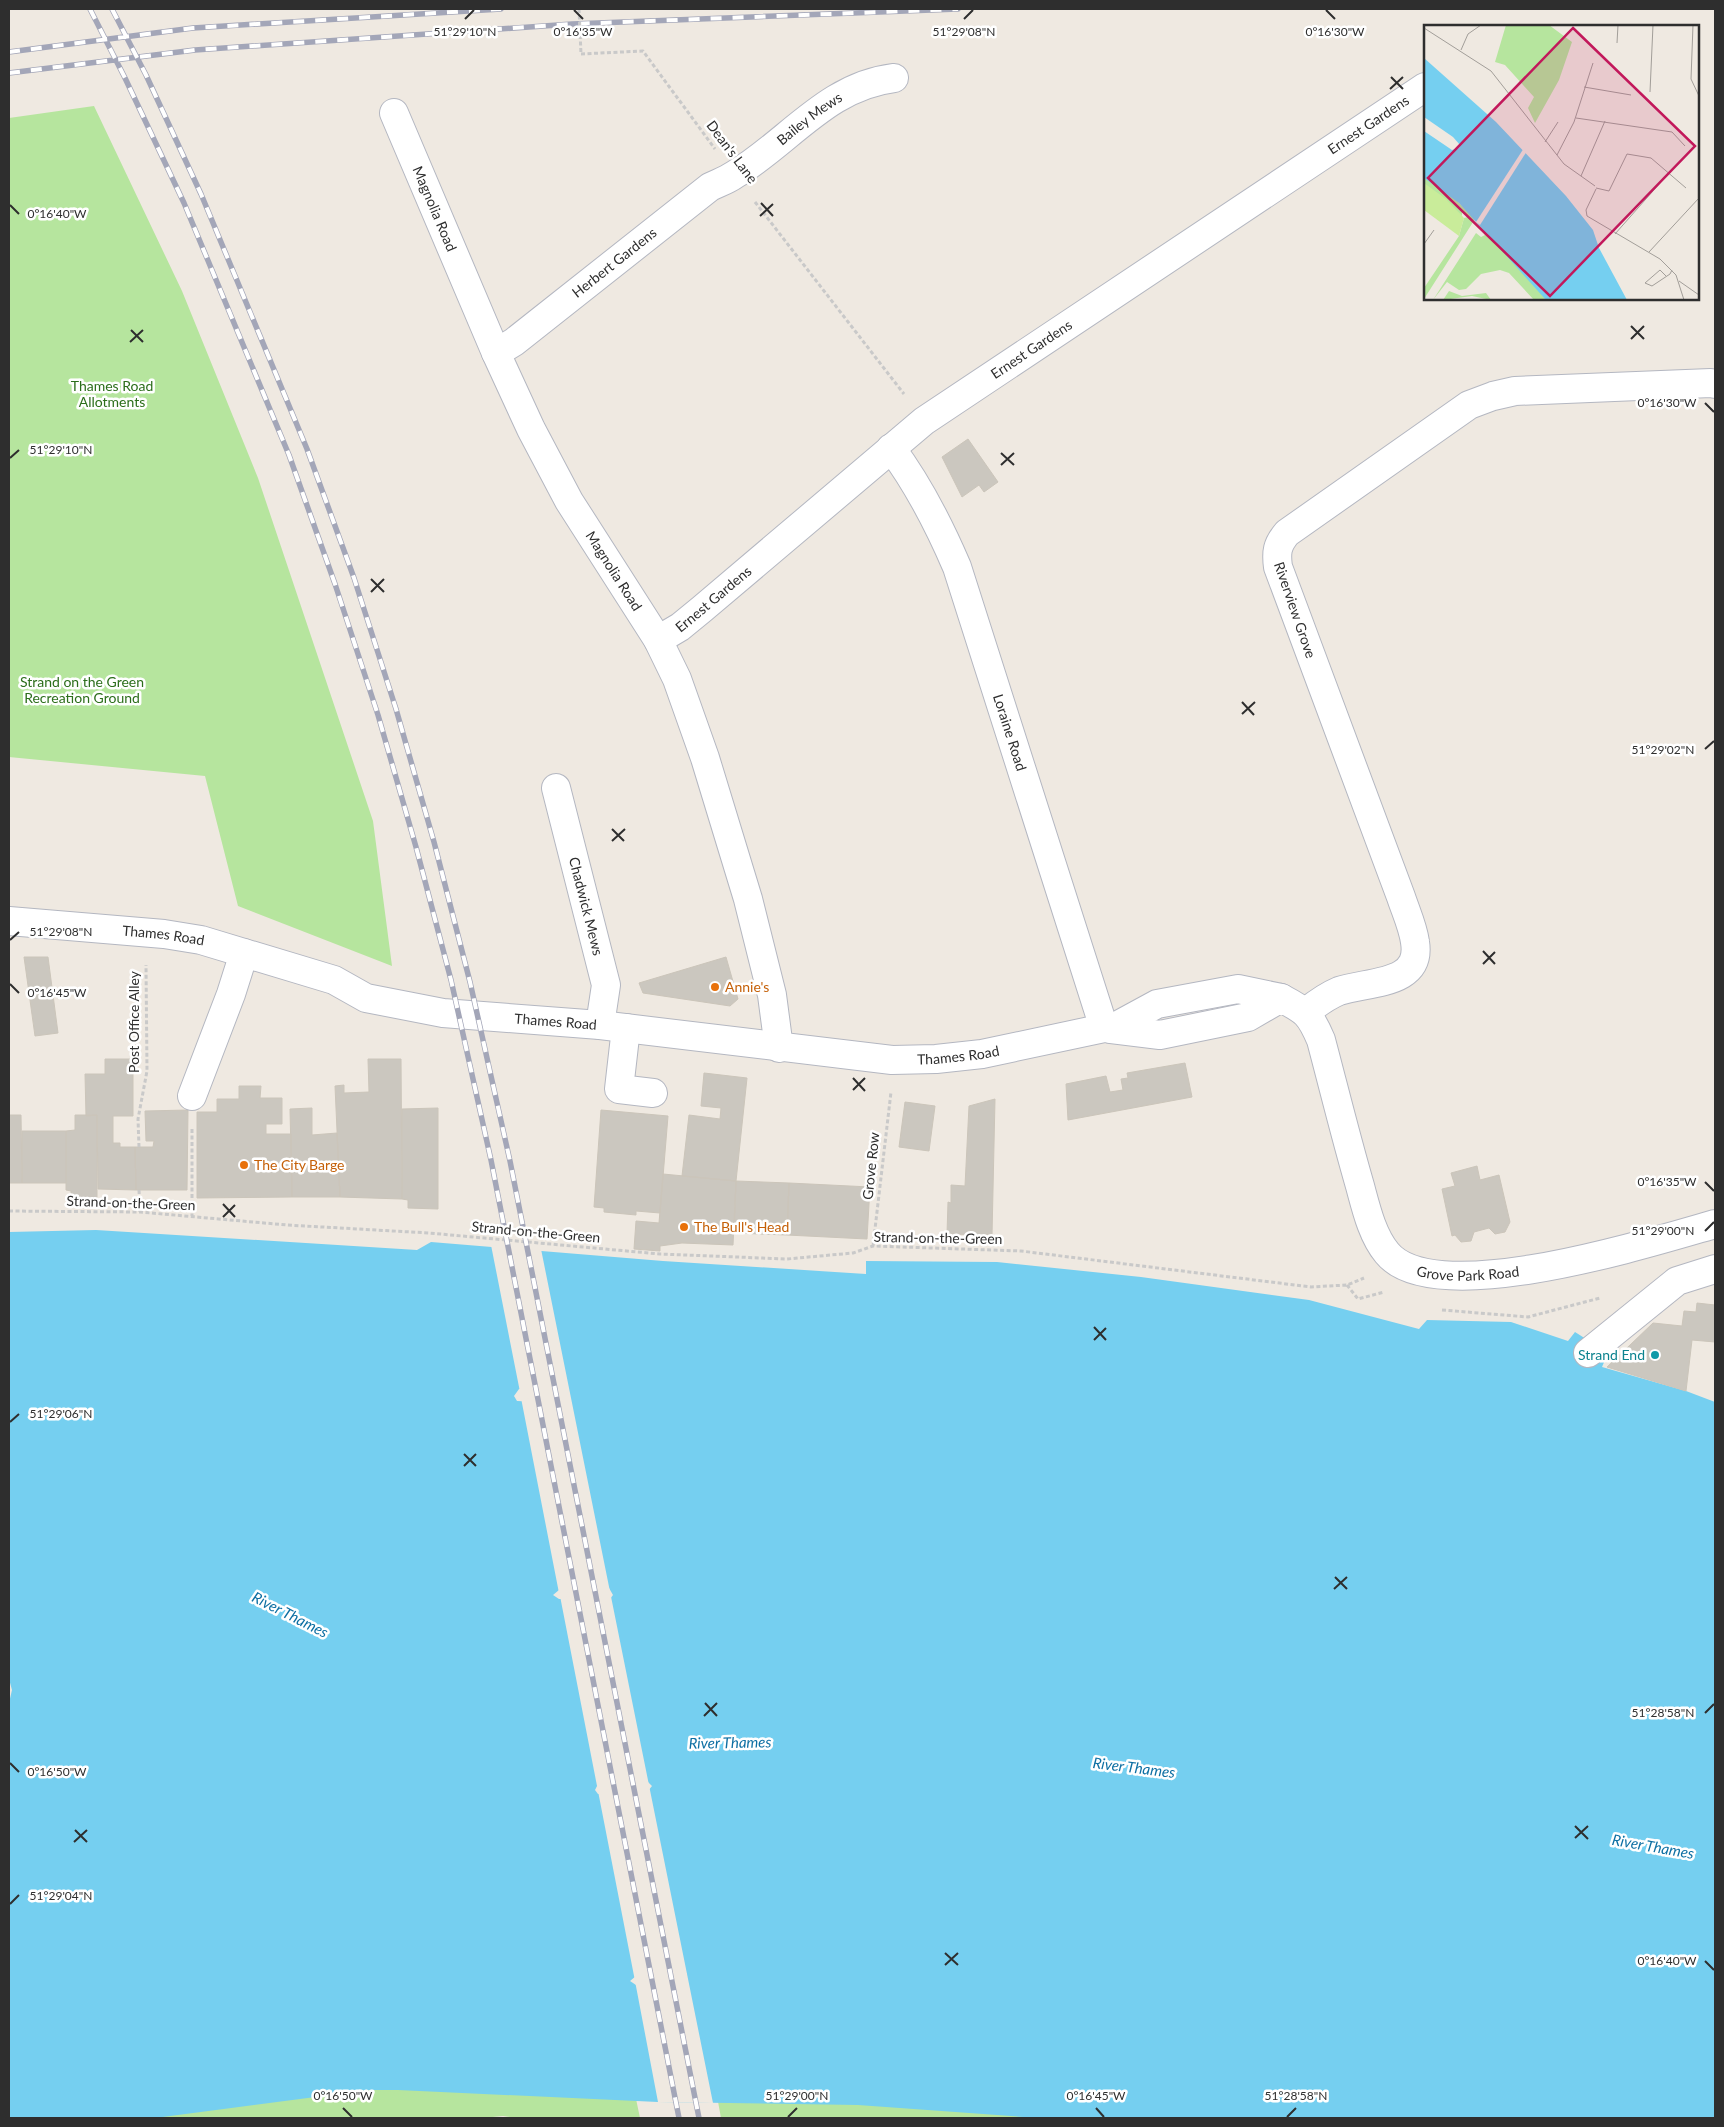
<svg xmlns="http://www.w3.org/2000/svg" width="1724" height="2127" viewBox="0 0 1724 2127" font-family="Lato,sans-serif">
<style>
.green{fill:#b6e59e}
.water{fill:#75cff0;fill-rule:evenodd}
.pier{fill:#efe9e1;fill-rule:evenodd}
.building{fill:#cbc7bf;stroke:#cbc5ba}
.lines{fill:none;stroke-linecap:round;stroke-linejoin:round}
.minor-casing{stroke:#b4b7c1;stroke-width:30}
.path{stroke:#c9c9c9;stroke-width:3;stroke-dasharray:4 2.5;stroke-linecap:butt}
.minor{stroke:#fff;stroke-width:28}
.rail-casing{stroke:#a3a6b8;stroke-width:5.5}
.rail{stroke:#fff;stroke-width:4;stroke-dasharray:11;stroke-linecap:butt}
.path-bridge{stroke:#c9c9c9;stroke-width:3;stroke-dasharray:4 2.5;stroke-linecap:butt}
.ticks{fill:none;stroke:#2e2e2e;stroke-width:2}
.food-dot{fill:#e8710a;stroke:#fff;stroke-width:2}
.culture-dot{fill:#0f9aa8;stroke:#fff;stroke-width:2}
.labels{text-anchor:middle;stroke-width:5;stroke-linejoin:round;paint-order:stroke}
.street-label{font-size:14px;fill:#2e2e2e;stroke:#fff}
.park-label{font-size:14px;fill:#2c6e1b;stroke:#fff}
.food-label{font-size:14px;fill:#c56008;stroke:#fff;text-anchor:start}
.culture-label{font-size:14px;fill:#0d838f;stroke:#fff;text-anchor:end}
.water-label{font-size:15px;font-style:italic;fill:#0d6fa3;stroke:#fff}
.inset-road{fill:none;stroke:#a29e99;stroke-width:1}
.view{fill:#c2185b;fill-opacity:0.15;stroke:#c2185b;stroke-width:2.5}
.inset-edge{fill:none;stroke:#2e2e2e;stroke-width:2.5}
.ticks-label{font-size:12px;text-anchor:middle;fill:#2e2e2e;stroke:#fff;stroke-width:5;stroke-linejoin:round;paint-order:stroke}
</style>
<rect width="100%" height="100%" fill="#efe9e1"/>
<path class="green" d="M94,106L182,291L258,478L373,821L392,966L238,906L205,776L9,757V118Z
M714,2080L1532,2118H721Z
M199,2082L635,2094L640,2118H518L503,2116L482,2118H9V2115Z"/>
<path class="water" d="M96,1230L417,1250L431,1242L663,1261L866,1274V1261L997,1262L1141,1277L1309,1300L1419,1329L1427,1320L1511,1322L1568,1341L1575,1332L1608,1353L1602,1367L1686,1391L1715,1402V2118H1038L858,2105L658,2102L398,2090H369L155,2118H9V1703L12,1690L9,1679V1232ZM519,1389L565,1391L570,1397L565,1403L517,1401L514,1396ZM609,1588L613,1595L610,1599H559L553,1595L559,1590ZM647,1781L652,1786L648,1791L598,1794L595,1790L598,1784ZM683,1969L687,1974L683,1978L636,1985L630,1981L636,1976Z"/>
<path class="pier" d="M491,1245L541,1249L713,2103L658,2102L635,1981L637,1983L681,1976L684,1974L682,1972L637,1979L635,1981L560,1596L609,1597L610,1595L607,1591L559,1593L521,1398L564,1400L566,1397L564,1394L520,1392ZM646,1784L649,1786L647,1788L598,1790L600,1787Z"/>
<path class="building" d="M968,439L998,482L984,492L979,485L962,497L942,457Z
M24,957H48L58,1033L35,1036Z
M726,957L738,999L730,1006L643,993L639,983Z
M105,1059H133V1116H113V1143H120V1147H135L136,1190L98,1189L97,1115L86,1116L85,1074H105Z
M368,1059H401L402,1199L340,1197L335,1086L344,1085V1093L369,1092Z
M1185,1063L1192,1097L1068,1120L1066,1084L1106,1076L1110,1092L1123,1090L1121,1079L1128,1078L1127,1073Z
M704,1073L747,1078L736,1181L682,1176L689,1115L720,1119L721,1108L701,1106Z
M239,1086H261L260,1098H282V1124H266V1134H291L292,1197L197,1198V1112H217V1099H239Z
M995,1099L992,1235L947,1234L948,1202L951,1203V1185L965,1186L969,1106Z
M905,1102L935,1106L929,1151L899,1147Z
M312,1108V1135L337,1133L340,1197H292L290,1109Z
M438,1108V1209L408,1208V1200L402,1199V1109Z
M188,1110L187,1190H136L135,1147H153L154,1141H146L145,1111Z
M601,1110L668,1116L660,1213L636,1211V1215L604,1212V1208L594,1207Z
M9,1115H21L22,1183H9Z
M75,1115H97V1203H71V1191L66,1190V1131L75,1130Z
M22,1131H66V1183H22Z
M1477,1166L1480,1180L1499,1175L1510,1222L1505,1232L1495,1234L1489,1228L1474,1232L1471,1241L1461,1242L1455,1235L1452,1236L1442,1189L1455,1186L1451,1173Z
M663,1174L736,1181L733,1245L682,1243L660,1246V1251L634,1249L636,1221L659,1223Z
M736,1181L789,1183L787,1235L734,1233Z
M789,1183L870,1187L867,1239L787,1235Z
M1697,1303L1715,1305V1342L1692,1340L1686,1391L1607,1367L1653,1323L1682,1326L1684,1311L1696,1312Z"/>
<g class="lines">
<defs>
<g id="minor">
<path id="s1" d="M394,113L496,353L531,429L569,501L658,640L677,679L705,758L748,899L772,995L779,1048"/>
<path id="s2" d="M496,353L514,342L710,187C718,183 727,180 734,175C789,142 827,86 894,78"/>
<path id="s3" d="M891,448C918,484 939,525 957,567L1104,1028"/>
<path id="s4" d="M658,640L680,627L702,609L924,421L1425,87"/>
<path id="s5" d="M556,788L606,985L600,1025"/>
<path id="s6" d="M9,921L164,934L201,940L334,980L366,998L443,1013L600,1025L892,1060L936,1059L982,1054L1104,1028L1111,1029L1157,1004L1238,989L1281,998"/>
<path d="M1306,1012C1316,1004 1327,996 1339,991C1368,981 1422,986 1415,942C1413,927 1406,912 1401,897L1278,567C1276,552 1277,545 1287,533L1469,405L1493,396L1515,391L1711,383L1715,384"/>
<path d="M626,1028L619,1089L653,1093"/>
<path id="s7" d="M1111,1029L1160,1035L1248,1017L1281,998C1306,1011 1310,1014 1321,1040C1334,1089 1346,1138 1360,1186C1366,1208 1372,1235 1387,1253C1434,1311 1652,1242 1715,1224"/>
<path d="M192,1096L231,994L244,953"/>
<path d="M1588,1353L1677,1281L1715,1269"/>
</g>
</defs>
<use href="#minor" class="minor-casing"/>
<path class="path" d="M581,54L643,51L715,149
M755,202L904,394
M192,1129V1216
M139,1147L138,1119L147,1071L146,965
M139,1190L140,1212
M9,1211L140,1212L287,1225L429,1233L660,1254L787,1259L853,1253L873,1246L1021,1251L1311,1287L1347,1285L1364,1278
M873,1246L891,1092
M1347,1285L1358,1299L1384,1292
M1442,1310L1528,1317L1600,1298"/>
<use href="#minor" class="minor"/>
<defs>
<path id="rail" d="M90,9L125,78L184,203L289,455L335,584L378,715L416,847L451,980L491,1160L679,2118
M112,9L146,75L201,194L307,449L354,578L396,709L434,842L470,982L510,1161L699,2118
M9,52L193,28L501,9
M9,73L195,50L572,24L958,9"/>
</defs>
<use href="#rail" class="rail-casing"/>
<use href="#rail" class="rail"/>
<path class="path-bridge" d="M579,9L581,54"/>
</g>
<path class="ticks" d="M574,10L583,19M1326,10L1335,19M465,19L474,10M964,19L973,10M1391,77L1403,89M1390,89L1403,77M761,203L773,216M10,205L19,214M760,216L773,204M1631,326L1644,339M131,330L143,342M1631,339L1644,326M130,342L143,330M1705,403L1714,412M1001,453L1014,465M10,458L19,450M1001,465L1014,453M371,579L384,592M371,592L384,579M1242,702L1254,715M1242,714L1255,702M1705,749L1714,741M612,829L624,841M612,841L625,829M10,940L19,932M1483,951L1495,964M1483,964L1495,952M10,984L19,993M853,1078L865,1091M853,1090L865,1078M1705,1182L1714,1191M223,1204L235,1217M223,1217L235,1205M1705,1231L1714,1222M1094,1327L1106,1340M1094,1340L1106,1328M10,1422L19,1414M464,1454L476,1466M464,1466L476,1454M1335,1577L1347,1589M1334,1589L1347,1577M705,1703L717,1716M1705,1713L1714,1704M704,1716L717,1703M10,1763L19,1772M1575,1826L1588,1839M75,1830L87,1842M1575,1838L1588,1826M74,1842L87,1830M10,1904L19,1895M945,1953L958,1965M1705,1961L1714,1970M945,1965L958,1953M343,2108L352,2117M1096,2108L1104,2117M788,2117L797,2108M1287,2117L1296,2108"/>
<g class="food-dot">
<circle cx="715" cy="987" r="5"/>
<circle cx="244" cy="1165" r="5"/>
<circle cx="684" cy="1227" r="5"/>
</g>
<circle class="culture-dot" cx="1655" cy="1355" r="5"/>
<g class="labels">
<g class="street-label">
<text dy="5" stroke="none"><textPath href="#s2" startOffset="392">Bailey Mews</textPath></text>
<text dy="5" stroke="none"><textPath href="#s4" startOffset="879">Ernest Gardens</textPath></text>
<text transform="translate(732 152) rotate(53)" y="5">Dean's Lane</text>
<text dy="5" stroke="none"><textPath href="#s1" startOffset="104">Magnolia Road</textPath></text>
<text dy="5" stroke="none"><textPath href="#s2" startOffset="149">Herbert Gardens</textPath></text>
<text dy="5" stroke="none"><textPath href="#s4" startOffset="474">Ernest Gardens</textPath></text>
<text dy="5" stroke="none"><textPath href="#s1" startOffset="509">Magnolia Road</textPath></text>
<text dy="5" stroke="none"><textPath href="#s4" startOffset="69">Ernest Gardens</textPath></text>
<text transform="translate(1295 610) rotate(71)" y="5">Riverview Grove</text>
<text dy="5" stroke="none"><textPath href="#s3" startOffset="310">Loraine Road</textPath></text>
<text dy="5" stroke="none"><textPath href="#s5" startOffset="122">Chadwick Mews</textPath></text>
<text dy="5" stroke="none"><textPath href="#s6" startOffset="155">Thames Road</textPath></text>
<text dy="5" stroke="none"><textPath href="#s6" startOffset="560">Thames Road</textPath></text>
<text transform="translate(134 1022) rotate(-90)" y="5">Post Office Alley</text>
<text dy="5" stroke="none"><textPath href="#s6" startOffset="965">Thames Road</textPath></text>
<text transform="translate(871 1166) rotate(-84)" y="5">Grove Row</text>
<text transform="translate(131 1203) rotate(2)" y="5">Strand-on-the-Green</text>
<text transform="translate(536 1232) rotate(5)" y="5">Strand-on-the-Green</text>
<text transform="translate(938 1238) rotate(1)" y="5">Strand-on-the-Green</text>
<text dy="5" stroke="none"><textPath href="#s7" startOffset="548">Grove Park Road</textPath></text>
</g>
<g class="park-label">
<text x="112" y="391">Thames Road<tspan x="112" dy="16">Allotments</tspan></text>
<text x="82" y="687">Strand on the Green<tspan x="82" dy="16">Recreation Ground</tspan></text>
</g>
<g class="food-label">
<text x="725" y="992">Annie's</text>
<text x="254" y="1170">The City Barge</text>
<text x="694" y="1232">The Bull's Head</text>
</g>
<g class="culture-label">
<text x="1645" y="1360">Strand End</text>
</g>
<g class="water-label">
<text transform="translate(290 1615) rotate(27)" y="5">River Thames</text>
<text transform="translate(730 1743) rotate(-1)" y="5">River Thames</text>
<text transform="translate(1134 1768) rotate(7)" y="5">River Thames</text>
<text transform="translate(1653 1847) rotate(10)" y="5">River Thames</text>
</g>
</g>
<g transform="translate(1424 25)">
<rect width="275" height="275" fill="#efe9e1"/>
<path d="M82,0H125L148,17L135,55L111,98L104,83L110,72L81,40L71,37ZM0,150L21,164L51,194L0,274V263L35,211L40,193L44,192L38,185V191L0,159ZM58,199L125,275H110L85,248L76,245L57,249L42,264L35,265L23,257L9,275L52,208L57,212L61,210L55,203ZM25,266L38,271L62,268L67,275L48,271L19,275Z" fill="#b6e59e"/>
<path d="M0,158L22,174L40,193L35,211L0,185Z" fill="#c9ec9a"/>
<path d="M0,33L72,97L142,171L169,205L175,223L203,275H122L35,178L0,153V106L28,125L35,123L36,120L29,112L0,92Z" fill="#75cff0"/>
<path d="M100,123L103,126L56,200L52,197Z" fill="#efe9e1"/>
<path class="inset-road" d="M269,0L267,54L275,71M0,3L67,46L140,139L171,161M193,18L194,0M37,25L44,9L57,0M160,62L207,70M226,67L229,0M152,93L248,107L261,121M121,117L134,97M133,130L150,97L169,38M157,151L181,96M172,163L185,166L203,129L227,133L262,163M172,164L162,185L163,191L236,234L252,250L260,275M191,209L244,149M0,219L10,205M225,227L275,173M242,251L236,245L221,258L228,261L246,249L248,245M255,256L275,270"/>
<path class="view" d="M149,3L271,121L126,271L4,153Z"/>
<rect width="275" height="275" class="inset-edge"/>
</g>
<g class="ticks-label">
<text x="465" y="36">51°29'10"N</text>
<text x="964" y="36">51°29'08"N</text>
<text x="583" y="36">0°16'35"W</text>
<text x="1335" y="36">0°16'30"W</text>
<text x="57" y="218">0°16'40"W</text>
<text x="1667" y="407">0°16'30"W</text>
<text x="61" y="454">51°29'10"N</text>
<text x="1663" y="754">51°29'02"N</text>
<text x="61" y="936">51°29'08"N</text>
<text x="57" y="997">0°16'45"W</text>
<text x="1667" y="1186">0°16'35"W</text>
<text x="1663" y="1235">51°29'00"N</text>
<text x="61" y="1418">51°29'06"N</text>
<text x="1663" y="1717">51°28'58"N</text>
<text x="57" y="1776">0°16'50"W</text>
<text x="61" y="1900">51°29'04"N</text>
<text x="1667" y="1965">0°16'40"W</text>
<text x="343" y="2100">0°16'50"W</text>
<text x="1096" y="2100">0°16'45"W</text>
<text x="797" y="2100">51°29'00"N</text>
<text x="1296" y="2100">51°28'58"N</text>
</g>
<rect width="1724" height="2127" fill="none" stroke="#2e2e2e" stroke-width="20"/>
</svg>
